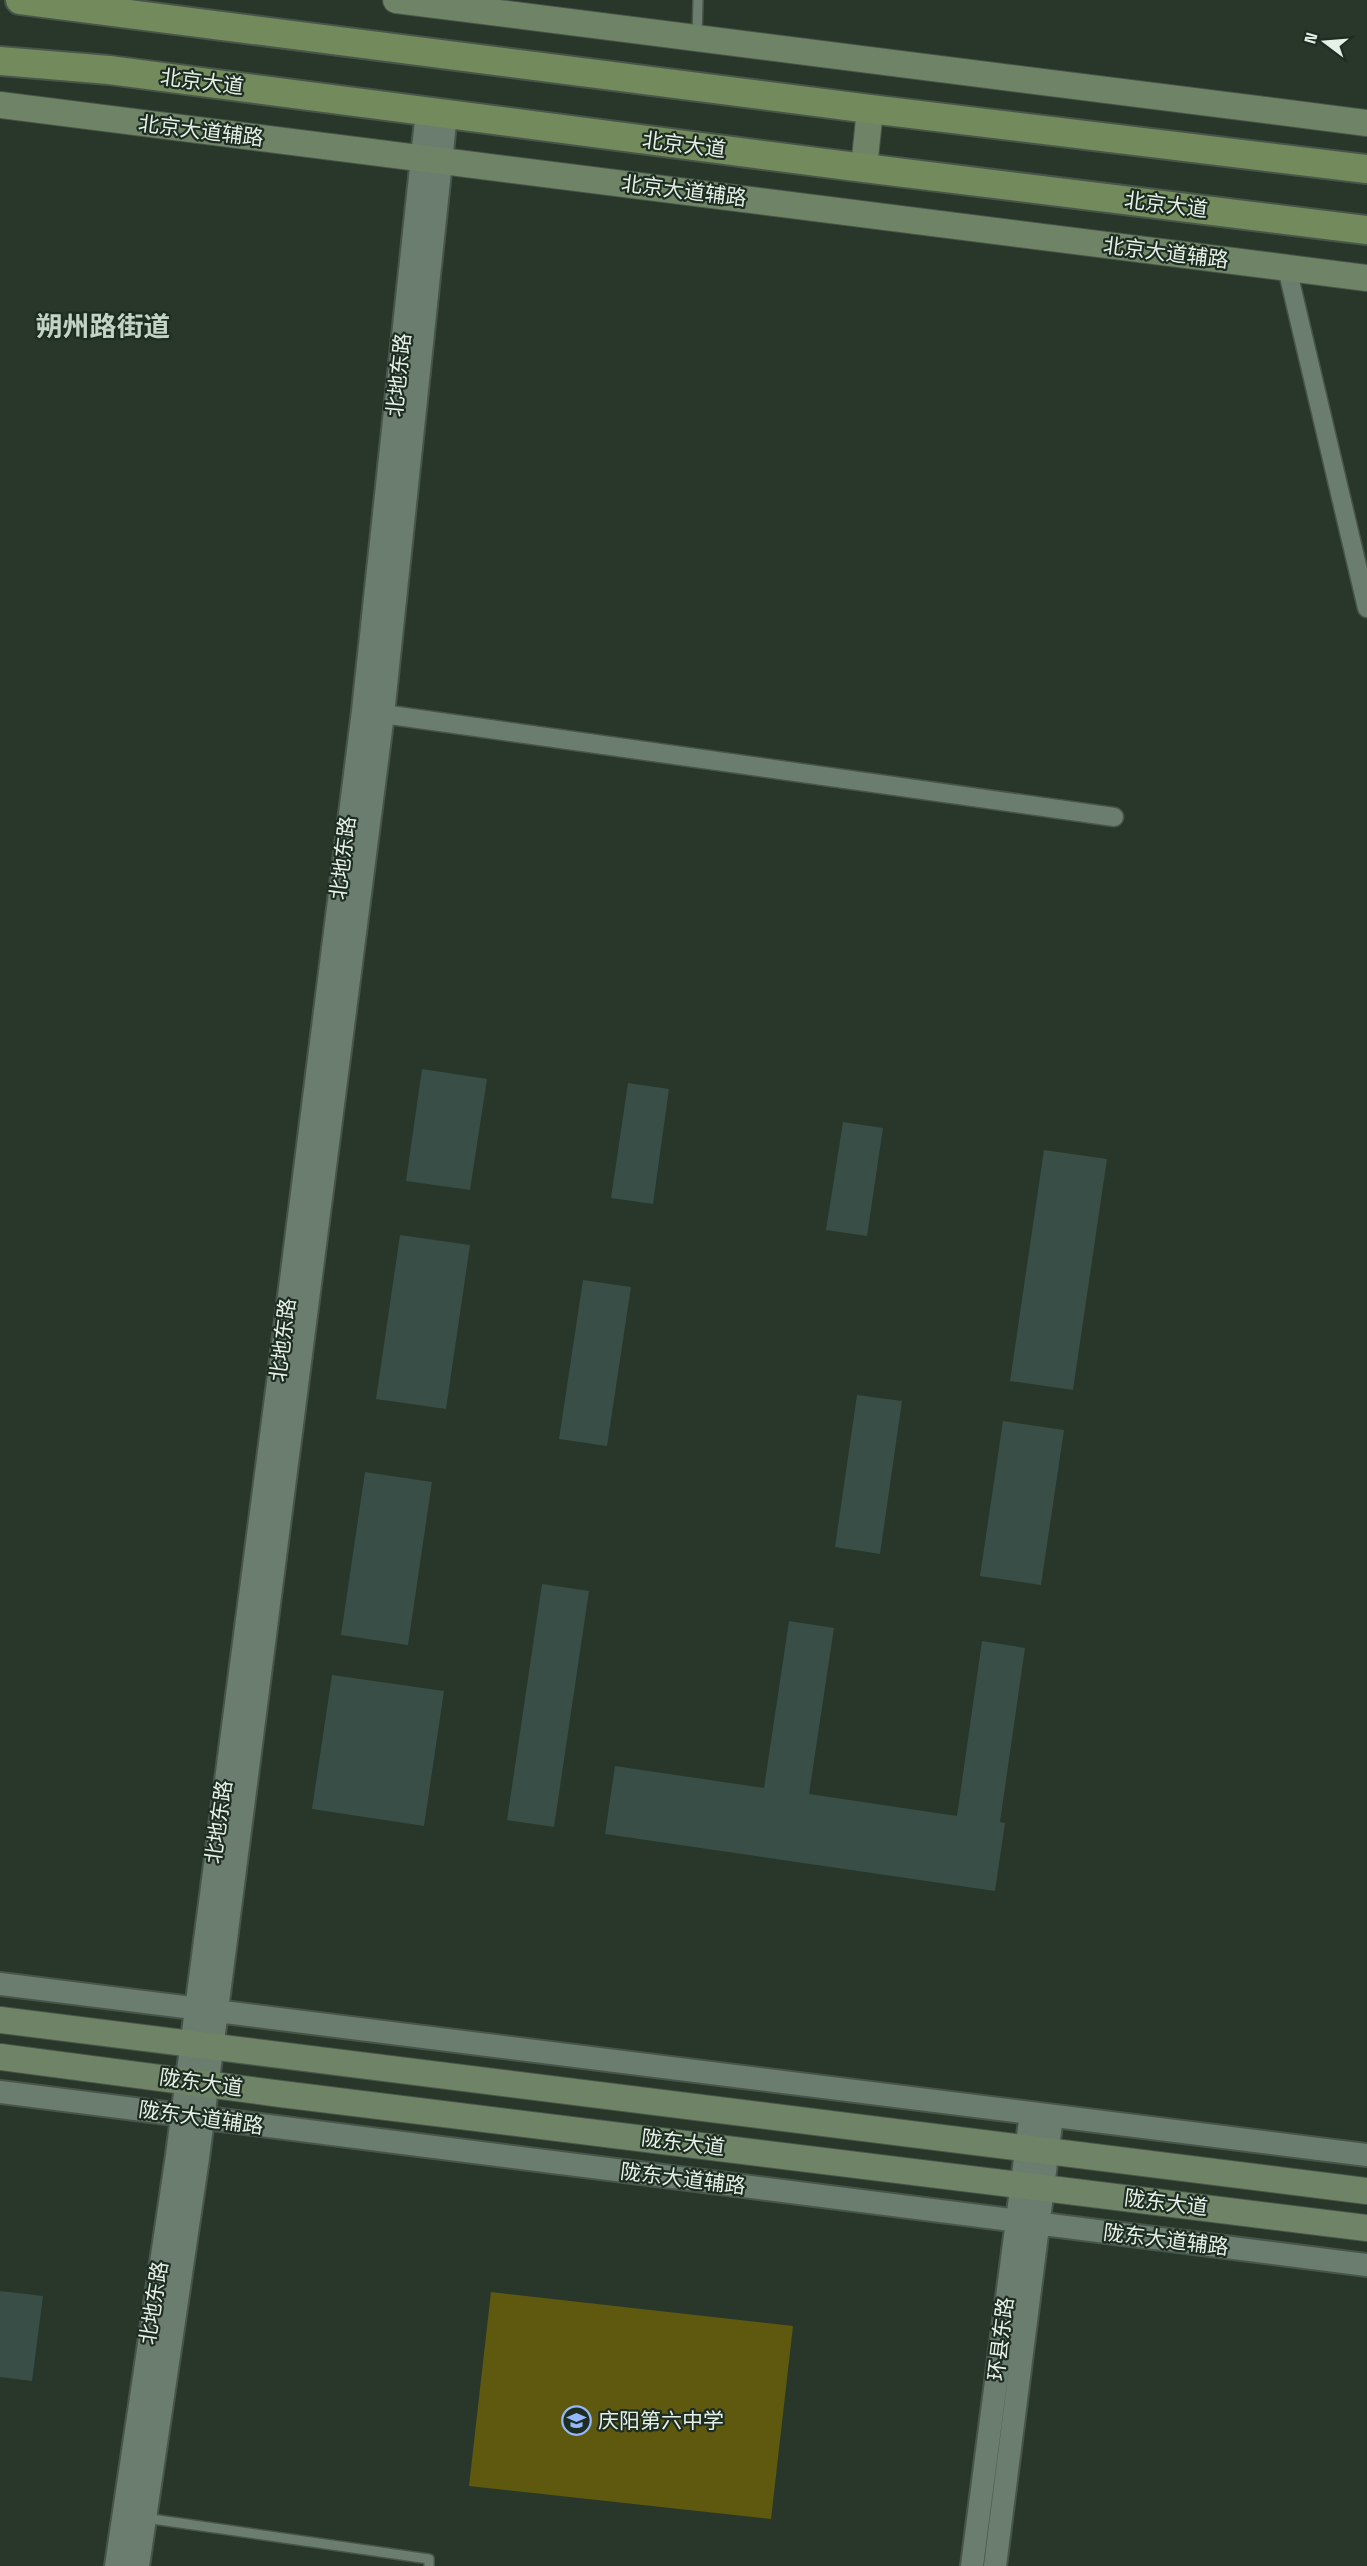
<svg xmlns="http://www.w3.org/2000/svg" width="1367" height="2566" viewBox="0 0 1367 2566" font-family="'Space Grotesk','Noto Sans SC',sans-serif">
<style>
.green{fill:#5f5910}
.building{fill:#384e47}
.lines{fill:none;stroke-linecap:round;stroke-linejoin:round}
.service-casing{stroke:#48554a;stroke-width:12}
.minor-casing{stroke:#48554a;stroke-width:21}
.tertiary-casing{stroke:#48554a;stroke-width:26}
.secondary-casing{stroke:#48554a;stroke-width:28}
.primary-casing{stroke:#48554a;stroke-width:32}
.service{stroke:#6b7d6e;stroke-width:9}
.minor{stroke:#6b7d6e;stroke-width:18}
.tertiary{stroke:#6b7d6e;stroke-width:22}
.secondary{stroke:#6f8466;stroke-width:26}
.primary{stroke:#738a5d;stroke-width:28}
.labels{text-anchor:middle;stroke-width:4.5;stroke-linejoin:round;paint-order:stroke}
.street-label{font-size:21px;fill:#e6f0e7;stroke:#1e2d21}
.poi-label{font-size:21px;fill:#e6f0e7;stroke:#1e2d21;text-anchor:start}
.district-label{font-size:27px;font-weight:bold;fill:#c2d5c5;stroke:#1e2d21}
</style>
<rect width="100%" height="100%" fill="#28372a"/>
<path class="green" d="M491,2292L793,2326L771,2519L469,2486Z"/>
<path class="building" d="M422,1069L487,1079L470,1190L406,1181Z
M628,1083L669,1089L653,1204L611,1198Z
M843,1122L883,1128L867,1236L826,1230Z
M1044,1150L1107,1159L1073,1390L1010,1381Z
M400,1235L470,1245L446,1409L376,1399Z
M583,1280L631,1287L607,1446L559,1439Z
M857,1395L902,1401L880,1554L835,1547Z
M1003,1421L1064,1430L1041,1585L980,1576Z
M365,1472L432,1482L408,1645L341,1635Z
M542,1584L589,1591L554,1827L507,1820Z
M789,1621L834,1628L809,1794L957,1816L982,1641L1025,1648L1000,1822L1005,1823L995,1891L605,1834L615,1766L764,1788Z
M332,1675L444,1691L424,1826L312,1809Z
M0,2291L43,2296L32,2381L0,2377Z"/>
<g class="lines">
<defs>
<path id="service" d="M697,37L698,0
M145,2518L429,2559V2566"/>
<path id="minor" d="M1287,268L1367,608
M383,714L1114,817"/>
<path id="tertiary" d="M0,1984L1367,2155
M0,2092L1367,2265
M116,2566L177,2155L279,1375L363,711L427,111
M138,2566L198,2158L383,714L446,114
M972,2566L1031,2113
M995,2566L1052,2116"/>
<path id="secondary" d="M396,0L1367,123
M0,105L1367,278
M864,168L870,109
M0,2020L1367,2191
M0,2057L281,2094L1367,2228"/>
<path id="primary" d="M20,0L870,109L1367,169
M0,61L109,70L864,168L1367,230"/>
</defs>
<use href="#service" class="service-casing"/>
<use href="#minor" class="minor-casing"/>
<use href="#tertiary" class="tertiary-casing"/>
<use href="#secondary" class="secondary-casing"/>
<use href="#primary" class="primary-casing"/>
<use href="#service" class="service"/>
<use href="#minor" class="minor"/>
<use href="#tertiary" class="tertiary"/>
<use href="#secondary" class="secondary"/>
<use href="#primary" class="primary"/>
</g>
<defs>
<symbol id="school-ring" viewBox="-11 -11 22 22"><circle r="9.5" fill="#1e2d21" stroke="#94b7fd" stroke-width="1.5"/><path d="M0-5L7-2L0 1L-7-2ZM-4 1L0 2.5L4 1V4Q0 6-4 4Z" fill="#94b7fd"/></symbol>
</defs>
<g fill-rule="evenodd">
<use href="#school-ring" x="560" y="2404" width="33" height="33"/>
</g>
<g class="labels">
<g class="street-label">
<text transform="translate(202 82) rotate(7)" y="7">北京大道</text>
<text transform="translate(201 131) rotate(7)" y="7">北京大道辅路</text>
<text transform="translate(684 145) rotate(7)" y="7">北京大道</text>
<text transform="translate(684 191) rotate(7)" y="7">北京大道辅路</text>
<text transform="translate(1166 205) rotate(7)" y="7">北京大道</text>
<text transform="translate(1166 253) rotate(7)" y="7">北京大道辅路</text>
<text transform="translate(399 375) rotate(-84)" y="7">北地东路</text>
<text transform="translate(343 858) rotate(-83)" y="7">北地东路</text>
<text transform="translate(283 1340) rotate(-83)" y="7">北地东路</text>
<text transform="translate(219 1822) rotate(-82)" y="7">北地东路</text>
<text transform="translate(201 2083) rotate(8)" y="7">陇东大道</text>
<text transform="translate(201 2118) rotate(8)" y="7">陇东大道辅路</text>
<text transform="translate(683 2143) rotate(7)" y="7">陇东大道</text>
<text transform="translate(683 2179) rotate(7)" y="7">陇东大道辅路</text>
<text transform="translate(1166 2203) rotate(7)" y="7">陇东大道</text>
<text transform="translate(1166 2240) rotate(7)" y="7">陇东大道辅路</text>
<text transform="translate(154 2303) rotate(-81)" y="7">北地东路</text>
<text transform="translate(1001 2339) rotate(-83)" y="7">环县东路</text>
</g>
<g class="poi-label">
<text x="598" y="2428">庆阳第六中学</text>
</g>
<g class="district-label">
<text x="103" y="336">朔州路街道</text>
</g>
</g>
<g transform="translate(1325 42) rotate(286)" stroke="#1e2d21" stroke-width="4.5" paint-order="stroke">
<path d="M0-4.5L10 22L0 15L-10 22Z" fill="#e6f0e7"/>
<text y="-9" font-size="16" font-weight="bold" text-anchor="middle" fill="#e6f0e7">N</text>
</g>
</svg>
